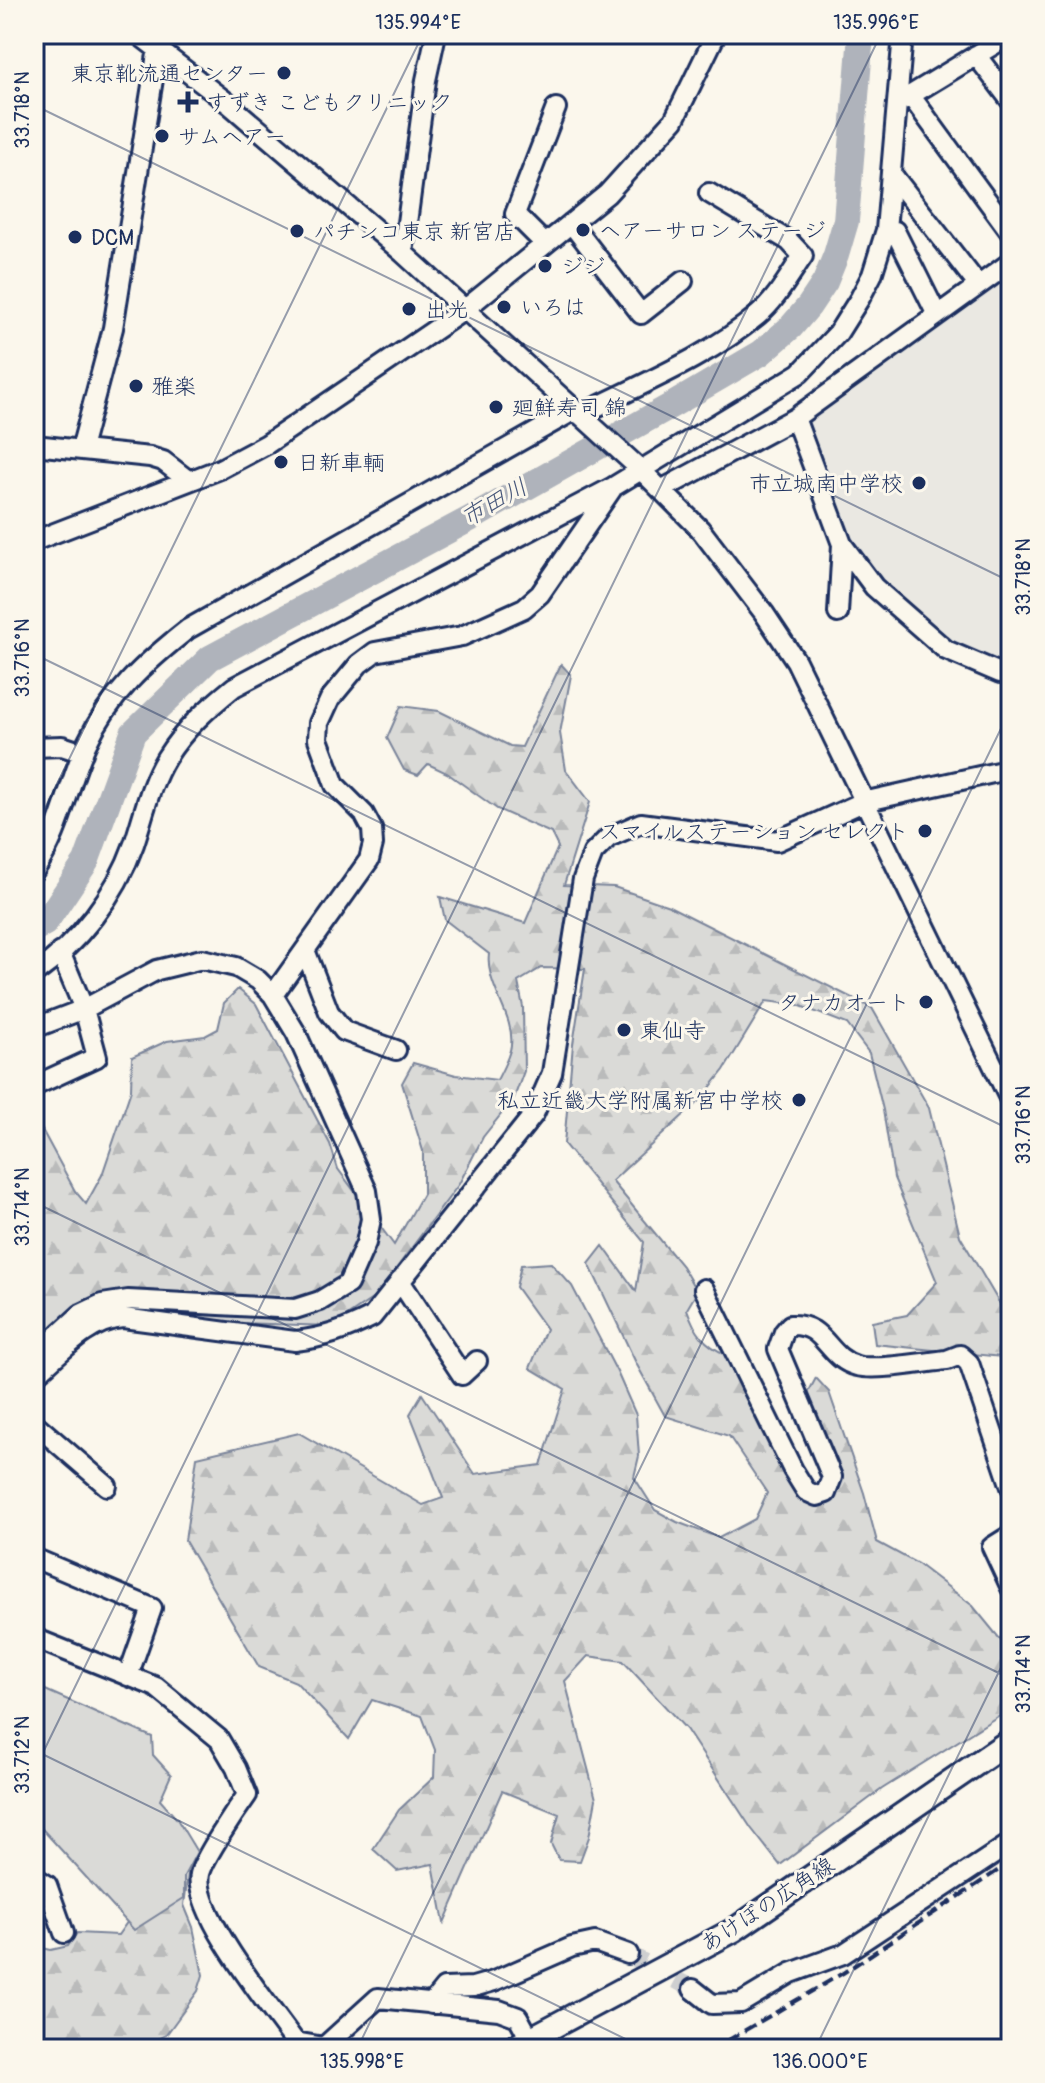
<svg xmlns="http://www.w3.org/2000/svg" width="1045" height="2083" viewBox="0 0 1045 2083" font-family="Pangolin,'Klee One',sans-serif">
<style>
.built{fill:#eae8e2}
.forest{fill:url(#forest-firs);stroke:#7a849a;stroke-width:2}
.green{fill:#dadad7;stroke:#7a849a;stroke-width:2}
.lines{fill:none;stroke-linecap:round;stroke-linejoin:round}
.river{stroke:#afb3bb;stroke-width:26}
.minor-tunnel{stroke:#cecfd0;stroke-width:18;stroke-dasharray:18 9;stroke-linecap:butt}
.minor-casing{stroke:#1b2f5e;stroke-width:24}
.major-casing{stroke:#1b2f5e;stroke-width:28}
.minor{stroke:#fbf7ec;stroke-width:18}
.major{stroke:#fbf7ec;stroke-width:22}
.rail{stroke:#1b2f5e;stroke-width:4;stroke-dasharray:12 6;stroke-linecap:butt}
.ticks{fill:none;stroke:#1b2f5e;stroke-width:2;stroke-opacity:0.45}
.poi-dot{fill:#1b2f5e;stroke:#fbf7ec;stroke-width:3}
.labels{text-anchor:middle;stroke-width:6;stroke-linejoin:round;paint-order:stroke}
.poi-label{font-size:22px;fill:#1b2f5e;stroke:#fbf7ec;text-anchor:start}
.street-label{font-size:22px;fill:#1b2f5e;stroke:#fbf7ec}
.water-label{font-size:24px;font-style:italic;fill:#47577a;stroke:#fbf7ec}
.neatline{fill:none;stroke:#1b2f5e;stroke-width:3}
.ticks-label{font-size:20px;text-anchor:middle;fill:#1b2f5e}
</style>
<defs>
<pattern id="forest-firs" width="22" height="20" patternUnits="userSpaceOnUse" patternTransform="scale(2)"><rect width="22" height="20" fill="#dadad7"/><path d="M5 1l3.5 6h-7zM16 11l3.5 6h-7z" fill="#babbbb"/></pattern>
</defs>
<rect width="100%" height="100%" fill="#fbf7ec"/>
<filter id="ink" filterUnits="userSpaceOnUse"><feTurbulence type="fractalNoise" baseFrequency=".0125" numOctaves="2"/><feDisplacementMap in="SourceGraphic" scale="16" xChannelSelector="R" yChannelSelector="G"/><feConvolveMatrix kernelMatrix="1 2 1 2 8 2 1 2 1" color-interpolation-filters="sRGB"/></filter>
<g filter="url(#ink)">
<path class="built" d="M1011,272V659L1004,664H994L941,637L863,565L849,540L805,425Z"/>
<path class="forest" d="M561,664L571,675L560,733L566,770L590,802L564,885L614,887L669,906L872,1008L929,1108L960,1236L1011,1323V1358L875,1344L872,1322L907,1315L937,1282L894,1178L883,1110L869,1053L847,1024L798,1005L766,1001L724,1070L701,1099L612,1181L682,1266L697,1292L687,1309C695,1332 704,1345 727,1355L788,1475L831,1497L809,1410L808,1393L816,1378L829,1392L864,1493L877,1542L918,1564L973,1606L1004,1644L1011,1646V1708L882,1789L780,1865L751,1828L686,1729L623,1661L588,1656L565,1681L596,1799L589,1837L580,1861L559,1860L551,1844L559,1814L502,1791L444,1923L433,1864L397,1871L373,1849L399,1810L434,1777L435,1750L422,1716L372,1700L349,1739L296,1682L259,1667L185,1541L197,1457L299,1433L423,1505L443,1498L410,1414L422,1394L475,1474L541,1465L565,1389L530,1368L546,1329L516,1287L521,1265L551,1263L572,1286L617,1372L636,1415L639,1456L634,1477L655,1510L677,1522L719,1538L755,1519L767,1493L729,1436L665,1416L637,1365L589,1264L603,1246L636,1291L644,1242L564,1144L573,1044L585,969L541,968L518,982L523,1007L524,1071L514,1098L483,1137L459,1184L375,1297L332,1326L237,1323L114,1313L34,1355V1115L75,1191L86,1204L102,1175L131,1090L132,1057L167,1041L205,1036L218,1029L224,1003L238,989L256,1004L330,1144L338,1169L394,1245L423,1194V1151L402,1083L413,1063L456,1075L497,1080C502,1070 510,1056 511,1045C515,1016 485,985 489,954L445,920L440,897L525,923L558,847L551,833L497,809L447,773L428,764L418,775L404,770L387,738L401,706L439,711L510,746L522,747Z
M34,1813L192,1844L184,1905L193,1927L203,1975L198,1991L166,2035L141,2047L121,2048L95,2042L97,2049H34V1946L51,1950L68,1946L77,1933L118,1935L130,1918Z"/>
<path class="green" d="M34,1685L152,1737L153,1755L171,1775L160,1800L177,1819L197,1852L184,1876V1898L134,1930L34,1820Z"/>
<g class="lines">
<path class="river" d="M34,929L45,923L86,862L133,733L210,658L479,514L674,404L761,353L791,327L809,306L825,282L836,255L846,221L861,34"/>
<path class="minor-tunnel" d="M628,1954L693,1989"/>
<defs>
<path id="minor" d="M138,34L229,104L403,253L641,470L700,529L764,613L796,661L1011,1102
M976,55L1011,101
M910,95L1011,233
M901,101L1008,36
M891,173L978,285
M571,223L641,314L683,281
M886,230L895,231L937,315
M545,244L515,214L556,108
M403,253L426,80L436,34
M580,415C639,385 707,358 758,315C777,299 789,276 803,256L789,241L709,193
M795,418L842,544L874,587L946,650L1000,673L1011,669
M34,445L150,457L163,461L189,481
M81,449L113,328L158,48L163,34
M661,490L795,418L1011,262
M34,541L220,469L267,444L464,310L607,194L674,120L716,34
M838,613L842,544
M34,747L62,746L83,753
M34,871C61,832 67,787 86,745C109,695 146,662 188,629L575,410
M305,950L329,1012L344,1031L396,1050
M34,974C78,944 116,895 134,844C144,814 150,784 166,758C184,729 208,708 234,687L613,487L800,373L838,333L860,298L872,275L886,230L903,34
M273,995L369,860L373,844L372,829L364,814L335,785L318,739L319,723L330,699L359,664L375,652L462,636L524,608L540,594L612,489
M34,1028L84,1009L157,970L202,959L236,967L258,980L273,995L296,1033L367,1191L371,1219L366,1243L348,1284L320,1301L295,1309L128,1300L102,1304L81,1314L34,1357
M34,1086L97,1057L84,1009L60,952
M400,1281L462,1375L477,1361
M704,1289L793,1470L806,1491L817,1496L826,1493L832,1477L778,1349L784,1332L790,1325C826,1323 826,1358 857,1366C876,1371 925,1362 947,1360L960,1355L969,1363L1011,1487
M34,1376C60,1354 88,1320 123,1318L295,1341C324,1338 346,1330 372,1317L534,1114L552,1073L583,879L593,853L609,837L641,823L777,841L863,802L1011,769
M34,1423L107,1486
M1011,1535L992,1547L1011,1588
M34,1558L152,1608L128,1676
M34,1638L156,1687L219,1739L236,1768L247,1795C237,1809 203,1859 200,1874C192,1912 272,2009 295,2042L324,2047L378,1998L499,2010L518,2017L530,2039
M34,1877L47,1885L64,1933
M693,1989L712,2004L741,2003L791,1973L843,1954L1011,1843
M431,2004L444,1988L473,1987L494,1981L572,1947L595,1942L628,1954"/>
<path id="major" d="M511,2049L734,1930L1011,1740"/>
</defs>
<use href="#minor" class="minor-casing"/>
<use href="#major" class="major-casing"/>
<use href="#minor" class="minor"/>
<use href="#major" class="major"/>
<path class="rail" d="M713,2049L843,1973L1011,1862"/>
</g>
</g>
<path class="ticks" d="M34,105L1011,582M34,654L1011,1130M34,831L423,34M34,1202L1011,1679M34,1750L646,2049M34,1771L881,34M357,2049L1011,708M815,2049L1011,1647"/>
<g class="poi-dot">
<circle cx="284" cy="73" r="8"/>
<path d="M184 90h8v8h8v8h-8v8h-8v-8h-8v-8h8z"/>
<circle cx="162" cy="136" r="8"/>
<circle cx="583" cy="230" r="8"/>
<circle cx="297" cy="231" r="8"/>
<circle cx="75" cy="237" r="8"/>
<circle cx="545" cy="266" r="8"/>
<circle cx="504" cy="307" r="8"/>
<circle cx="409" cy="309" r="8"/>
<circle cx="136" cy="386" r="8"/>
<circle cx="496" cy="407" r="8"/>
<circle cx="281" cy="462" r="8"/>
<circle cx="919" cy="483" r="8"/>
<circle cx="925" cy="831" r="8"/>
<circle cx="926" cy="1002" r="8"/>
<circle cx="624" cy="1030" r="8"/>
<circle cx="799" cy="1100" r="8"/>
</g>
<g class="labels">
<g class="poi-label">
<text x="268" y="81" text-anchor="end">東京靴流通センター</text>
<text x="206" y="110">すずき こどもクリニック</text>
<text x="178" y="144">サムヘアー</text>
<text x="599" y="238">ヘアーサロン ステージ</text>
<text x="313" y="239">パチンコ東京 新宮店</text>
<text x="91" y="245">DCM</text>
<text x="561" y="274">ジジ</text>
<text x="520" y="315">いろは</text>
<text x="425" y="317">出光</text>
<text x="152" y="394">雅楽</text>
<text x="512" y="415">廻鮮寿司 錦</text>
<text x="297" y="470">日新車輌</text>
<text x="903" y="491" text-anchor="end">市立城南中学校</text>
<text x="909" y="839" text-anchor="end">スマイルステーション セレクト</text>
<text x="910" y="1010" text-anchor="end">タナカオート</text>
<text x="640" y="1038">東仙寺</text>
<text x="783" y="1108" text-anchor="end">私立近畿大学附属新宮中学校</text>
</g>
<g class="street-label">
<text transform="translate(767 1904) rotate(-33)" y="8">あけぼの広角線</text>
</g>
<g class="water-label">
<text transform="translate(494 502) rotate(-29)" y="8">市田川</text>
</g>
</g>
<rect width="1045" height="2083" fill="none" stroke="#fbf7ec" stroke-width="88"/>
<rect x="44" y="44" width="957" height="1995" class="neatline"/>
<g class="ticks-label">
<text x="418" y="29">135.994°E</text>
<text x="876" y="29">135.996°E</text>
<text transform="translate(22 110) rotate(-90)" y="7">33.718°N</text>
<text transform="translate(1023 577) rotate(-90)" y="7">33.718°N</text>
<text transform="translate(22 658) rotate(-90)" y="7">33.716°N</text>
<text transform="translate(1023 1125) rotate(-90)" y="7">33.716°N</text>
<text transform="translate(22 1207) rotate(-90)" y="7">33.714°N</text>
<text transform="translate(1023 1674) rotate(-90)" y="7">33.714°N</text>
<text transform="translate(22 1755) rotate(-90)" y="7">33.712°N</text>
<text x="362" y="2068">135.998°E</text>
<text x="820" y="2068">136.000°E</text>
</g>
</svg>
